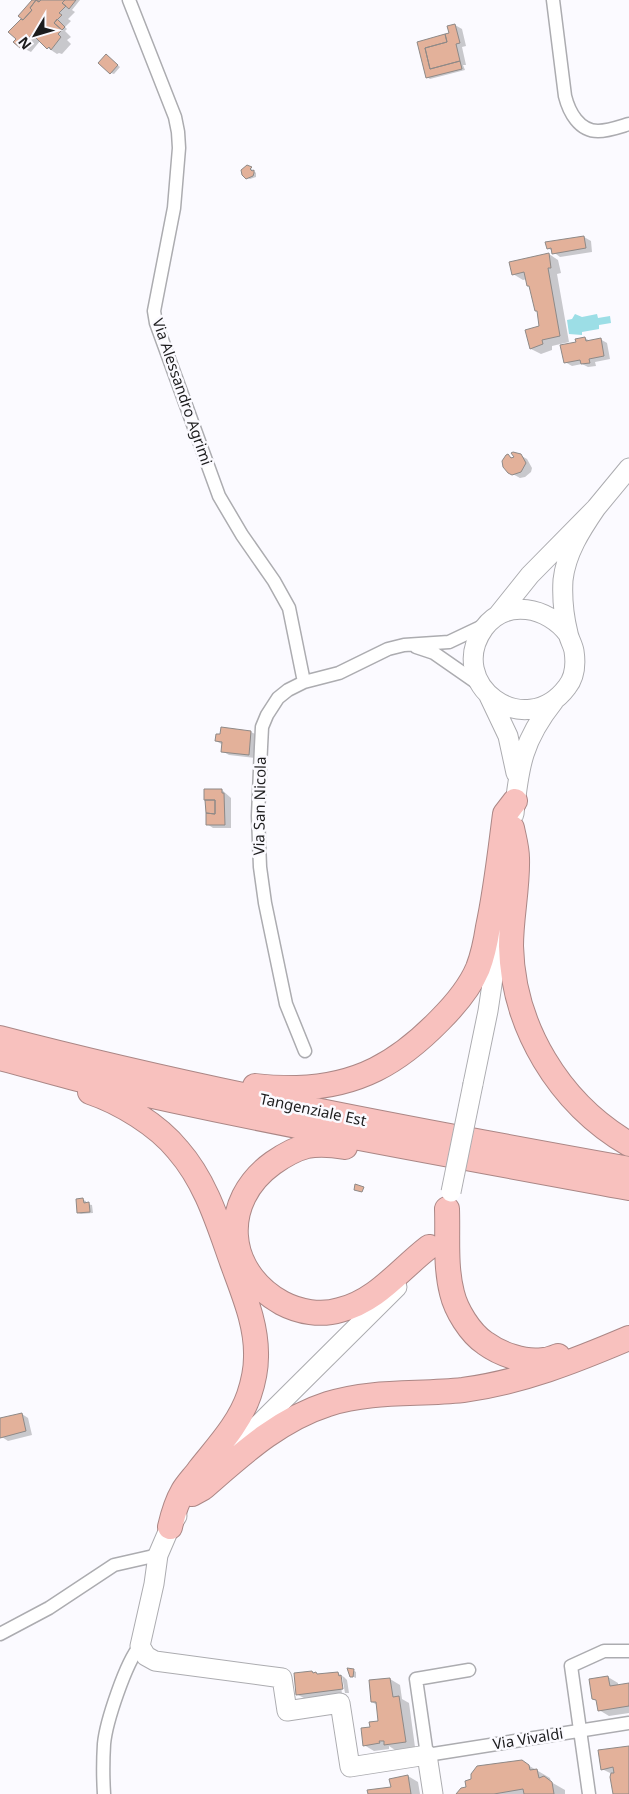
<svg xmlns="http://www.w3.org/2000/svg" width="629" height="1794" viewBox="0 0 629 1794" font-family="'Noto Sans',sans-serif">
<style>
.water{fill:#9cdee6}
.shadow{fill:#0003}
.building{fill:#e3b19a;stroke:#8e8987}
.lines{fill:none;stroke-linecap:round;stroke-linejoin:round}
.street-casing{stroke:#acacb0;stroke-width:15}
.secondary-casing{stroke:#acacb0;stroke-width:21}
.highway-casing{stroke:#ab8786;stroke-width:26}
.street{stroke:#fff;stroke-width:12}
.secondary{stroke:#fff;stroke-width:19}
.highway{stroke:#f8c1be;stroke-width:24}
.secondary-bridge-casing{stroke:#acacb0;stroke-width:21;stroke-linecap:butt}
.secondary-bridge{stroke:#fff;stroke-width:19}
.labels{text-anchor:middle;stroke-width:5;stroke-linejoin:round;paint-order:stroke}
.street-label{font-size:15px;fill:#1c1c1d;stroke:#fbfaff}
</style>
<rect width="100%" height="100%" fill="#fbfaff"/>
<path class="water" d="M575,314L582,317L597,314L598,318L610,316L611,323L599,325V329L582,332V335L569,334L567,320L572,319Z"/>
<path class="shadow" d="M33,0H80L72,10L75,12L68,19L71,21L65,27L67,29L65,31L71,37L67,40L71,44L62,54L59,53L57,54L48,48L40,41L31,52L21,47Z
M455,25L462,29L466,46L462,47L466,65H463L465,70L430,79L427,77Z
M109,58L120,67L114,74L111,73Z
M249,166L256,173V177L250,179L247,178Z
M584,237L591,241L592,252L560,257L548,248Z
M549,254L558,260L561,273L557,274L569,342L552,346V350L541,354L531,349L541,327L531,287L527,279L523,280L513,274Z
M585,338L590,341L600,339L607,343L610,359L595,362L596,366L588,367L582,364L572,366L565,362L578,343Z
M516,453L527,459L532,468L531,472L525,477L520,478L509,472L508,456L513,458Z
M222,729L251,732L257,735L255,758L229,755L222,751L223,745L216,741L221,735Z
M222,790L231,798V828H213L207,824Z
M83,1200L86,1201V1204L92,1205L93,1213L81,1214L78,1213Z
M22,1414L28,1418L32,1435L8,1441L2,1437L0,1420Z
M353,1670L356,1672V1678L351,1676Z
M312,1672L319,1675L337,1673L344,1677L347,1680L349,1693H345L342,1676H340L342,1694L304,1698L298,1695Z
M608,1677L618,1683V1686L629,1684V1713L609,1716L599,1710Z
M390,1679L400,1685L402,1699L409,1703L415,1747L395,1750L389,1746V1749L374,1751L364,1745L372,1728L379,1722L377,1705L372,1702Z
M629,1747V1794H614L612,1774L602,1769Z
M521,1761L550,1778L551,1782L565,1790V1794H458Z
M408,1776L418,1782L420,1794H369L392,1788Z"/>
<path class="building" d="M32,0H41L39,2L36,0L30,8L32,10L23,20L18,16Z
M36,0L39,2L41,0H65L62,3L66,6L59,13L62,15L54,23L62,30L58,34L61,37L51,50L49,47L47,49L36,38L38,36L34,32L20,48L13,42L16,39L8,32L21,19L23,20L32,10L30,8Z
M65,0H76L69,9L62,3Z
M57,19L65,27L62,30L54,23Z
M455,24L460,43L456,44L460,61L430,69L425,48L447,42L445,34L449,33L447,26Z
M445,34L447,42L425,48L430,69L460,61L462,69L426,78L417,42Z
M106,54L118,65L110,74L98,63Z
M247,165L252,167L250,169L252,171L254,170V173L253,176L246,179L242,175L241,170Z
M584,236L586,248L552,254L551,248L547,249L545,242Z
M549,253L551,268H548L560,336L542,340L543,344L530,349L525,330L539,326L537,311H535L529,286H527L524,272L512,275L509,262Z
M585,337L586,341L601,338L604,356L589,359L590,363L581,364L580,360L564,363L560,345L576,342L575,339Z
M513,452L521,454L526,463L521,472L512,475L508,473L503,467L502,461L506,455L508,454L511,458L514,457L511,453Z
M221,727L251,731L249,755L221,752L222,742L215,741L216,734H220Z
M204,789H222V793H224L225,825H206V813L215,814V800H204Z
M205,800H215V814L206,813Z
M355,1184L364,1187L362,1192L354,1190Z
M83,1198L84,1203L89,1202L90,1212L77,1213L76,1199Z
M22,1413L26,1431L0,1438V1418Z
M347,1668L354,1669L353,1677H350Z
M312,1671L313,1673L316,1672L317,1674L338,1672L339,1676L341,1675L343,1689L296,1695L294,1673Z
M608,1676L610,1686L629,1683V1706L598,1711L596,1700L592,1699L589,1679Z
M390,1678L393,1697L399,1696L406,1742L384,1745V1741H379L380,1743L363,1746L361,1728L370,1727L369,1722L378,1721L376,1702H371L369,1680Z
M629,1746V1794H613L610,1777L611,1773H614L613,1767L601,1770L598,1750Z
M522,1760L529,1765L530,1770L537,1769L539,1778L544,1776L552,1782L554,1794H524L523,1789L494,1794H456L461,1788L466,1787L465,1781L471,1779V1774L477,1766Z
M408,1775L411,1794H368L367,1790L391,1787L389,1779Z"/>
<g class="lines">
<defs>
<path id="street" d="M129,0L175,117L178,132L179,148L174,208L154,311L156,323L219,496L242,535L274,581L289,608L304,682
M553,0L565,96C569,112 579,131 598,131C608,131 619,127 629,124
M416,647L434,653L480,685
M305,1051L286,1004L265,903L260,867L258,816L261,747L262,727L267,715L278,698L288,690L304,682L339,673L388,649L404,645L449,642L487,624
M0,1634L49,1608L114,1565L158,1555
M469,1670L416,1679L427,1755L629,1723
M104,1794C103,1778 103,1760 104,1744C106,1722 126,1662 140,1646
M589,1794L571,1666L604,1651H629"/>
<path id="secondary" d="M498,615L530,575L596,508L629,468
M568,634C548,607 506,598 484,628C444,684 525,743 567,687C575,677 576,664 574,651C573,645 569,639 568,633C564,617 562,597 563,580C566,553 581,530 596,508
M489,696L508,736L516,773
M514,814C519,765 523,740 554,701
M473,1084L488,1011L503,911
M232,1451L397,1287
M177,1516L170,1527L158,1555L154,1584L140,1646L146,1656L155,1661L282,1678L287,1711L340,1703L350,1767L427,1755L433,1794"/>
<path id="highway" d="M512,828C514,838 517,848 517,858C518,887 511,917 511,946C513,1027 559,1103 629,1144
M0,1038C207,1092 418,1131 629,1169
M0,1058C32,1066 63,1076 95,1083C272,1124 451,1155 629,1188
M255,1086C269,1088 283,1088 297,1088C358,1086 398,1063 440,1020C455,1005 470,987 478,968C483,955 486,940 488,927C496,890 500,852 505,814L515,801
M90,1092C120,1102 158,1125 178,1150C206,1182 218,1223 232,1262C243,1293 257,1324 256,1357C256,1370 253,1383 249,1395C239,1424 218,1446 199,1470C194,1477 187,1484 183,1491C176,1503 173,1514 170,1527
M345,1147C333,1145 319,1144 307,1146C295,1149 283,1156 273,1163C220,1201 224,1271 282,1303C299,1312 321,1316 340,1310C377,1301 400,1269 429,1247
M447,1209C448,1236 445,1266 452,1293C456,1310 470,1333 485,1343C500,1354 525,1363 543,1360C548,1360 553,1358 558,1356
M192,1494L203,1488C241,1455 278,1420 328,1404C372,1390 418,1395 463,1390C522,1382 575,1361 629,1338"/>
</defs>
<use href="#street" class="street-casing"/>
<use href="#secondary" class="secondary-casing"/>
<use href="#highway" class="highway-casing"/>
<use href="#street" class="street"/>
<use href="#secondary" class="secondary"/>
<use href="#highway" class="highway"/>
<defs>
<path id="secondary-bridge" d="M451,1192L473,1084"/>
</defs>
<use href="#secondary-bridge" class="secondary-bridge-casing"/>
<use href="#secondary-bridge" class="secondary-bridge"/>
</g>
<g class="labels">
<g class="street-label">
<text transform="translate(182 392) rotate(71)" y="5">Via Alessandro Agrimi</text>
<text transform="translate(260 806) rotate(-89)" y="5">Via San Nicola</text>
<text transform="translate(313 1110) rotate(12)" y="5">Tangenziale Est</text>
<text transform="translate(528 1739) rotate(-9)" y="5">Via Vivaldi</text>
</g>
</g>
<g transform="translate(35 35) rotate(232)" stroke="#fbfaff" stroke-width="4" paint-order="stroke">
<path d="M0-4L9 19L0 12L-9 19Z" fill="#1c1c1d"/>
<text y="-8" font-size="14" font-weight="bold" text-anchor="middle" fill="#1c1c1d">N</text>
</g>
</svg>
